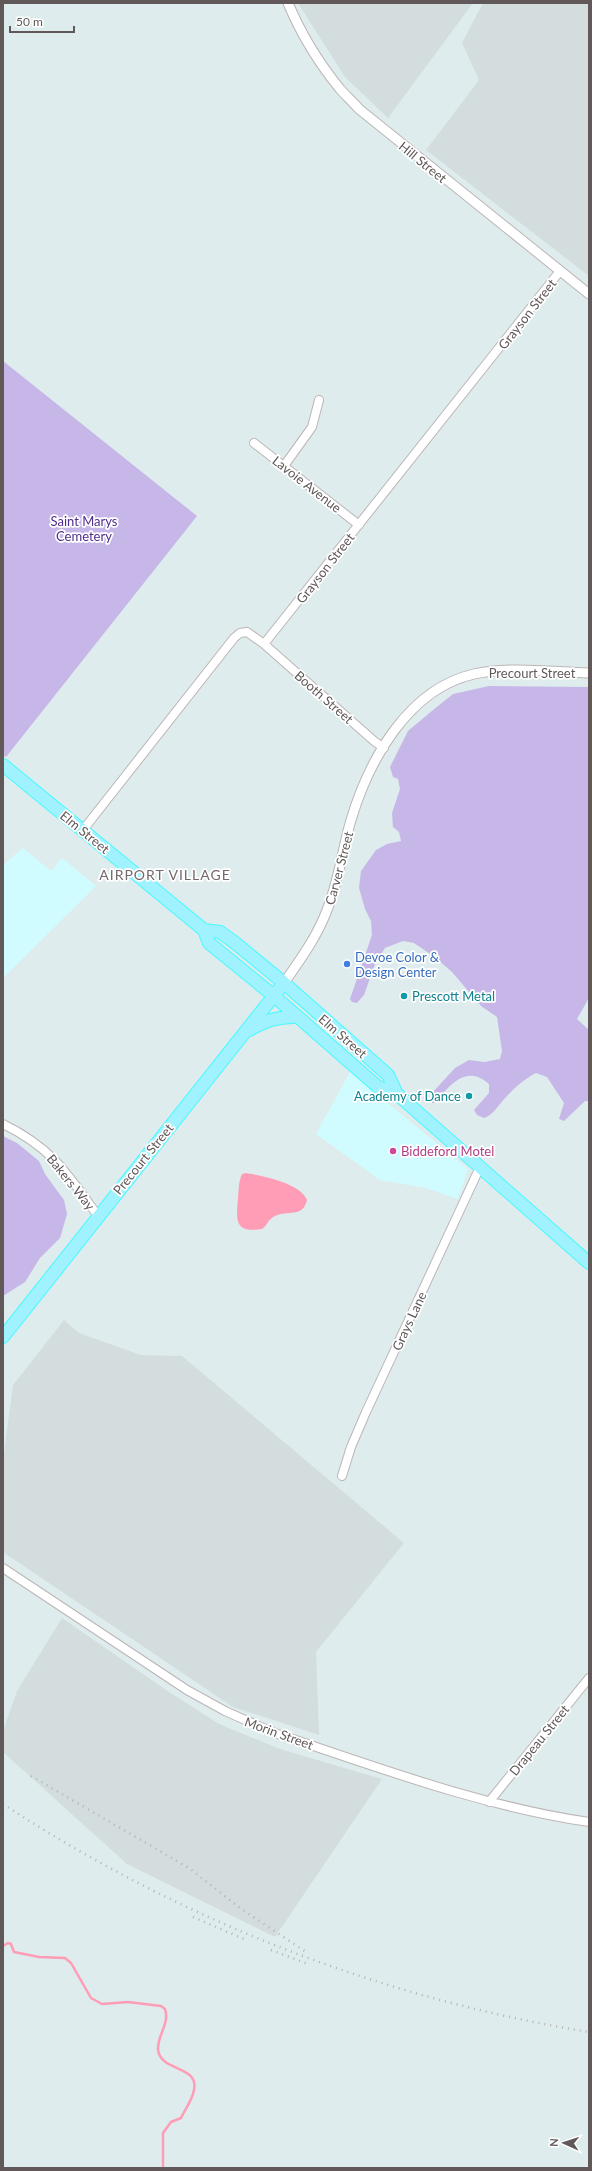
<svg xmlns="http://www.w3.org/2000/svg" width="592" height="2171" viewBox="0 0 592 2171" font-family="Lato,sans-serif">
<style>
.commercial{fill:#d1fcff}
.industrial{fill:#d3dddd}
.green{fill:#c6b7e8}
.water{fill:#ff9cb6}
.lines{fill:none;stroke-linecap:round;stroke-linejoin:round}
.stream{stroke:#ff9cb6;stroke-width:2.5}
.minor-casing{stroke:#bdb5b5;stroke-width:10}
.tertiary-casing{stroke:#bdb5b5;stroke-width:11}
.primary-casing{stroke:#45faff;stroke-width:14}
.minor{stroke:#fff;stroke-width:8}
.tertiary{stroke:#fff;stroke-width:9}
.primary{stroke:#a1f2ff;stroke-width:12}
.rail{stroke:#b4b3b3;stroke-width:2.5;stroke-dasharray:1 5;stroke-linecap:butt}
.shop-dot{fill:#3f7fe0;stroke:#fff;stroke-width:1.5}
.culture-dot{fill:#0f9aa8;stroke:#fff;stroke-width:1.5}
.hotel-dot{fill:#d1479c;stroke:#fff;stroke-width:1.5}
.labels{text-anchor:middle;stroke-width:3.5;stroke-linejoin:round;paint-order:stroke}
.street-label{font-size:13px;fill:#615859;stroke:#fff}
.park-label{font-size:13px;fill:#4e2d8b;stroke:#fff}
.shop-label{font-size:13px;fill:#366cbe;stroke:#fff;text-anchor:start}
.culture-label{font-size:13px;fill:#0d838f;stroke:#fff;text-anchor:start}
.hotel-label{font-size:13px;fill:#b23c85;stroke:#fff;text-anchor:start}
.neighbourhood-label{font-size:14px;letter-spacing:1px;fill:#74686b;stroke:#fff}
</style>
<rect width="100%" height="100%" fill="#deeced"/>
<path class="commercial" d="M23,848L51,871L62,858L96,886L3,978V865Z
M350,1072L468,1169L458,1199L426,1188L380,1180L316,1134Z"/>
<path class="industrial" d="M298,3H473L388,118L345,77Z
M483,3H589V276L426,150L479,80L462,43Z
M64,1320L79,1333L141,1355L182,1356L404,1543L316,1652L319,1735L233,1707L3,1552V1461L13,1385Z
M62,1618L166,1690L219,1724L280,1749L382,1779L275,1937L127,1864L3,1752V1731L17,1691Z"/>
<path class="green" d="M3,361L197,516L6,757L3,755Z
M489,686L589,687V998L577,1019L589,1030V1101H585L564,1121L559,1119L564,1103L547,1077L536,1073C522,1080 510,1092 500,1104C494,1111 492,1115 484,1118L477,1115L474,1110L489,1093V1084C466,1064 450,1085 435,1103H432V1093L455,1068L469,1060L484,1062L500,1059L502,1051L497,1017L481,1006L452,972L436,958L414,943L403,941L385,948L375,964L364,995L357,1003L352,1002L350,999L372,935L371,921L365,909L359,888L361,871L376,850L387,844L401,841L399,832L393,827L392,813L400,789L398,779L393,777L390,767L408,731L433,710L453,694Z
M3,1136L17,1143L39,1161L45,1174L64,1200L67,1214L60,1238L40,1258L25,1282L3,1296Z"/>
<path class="water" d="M246,1173C263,1176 300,1183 307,1200C303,1218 288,1210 275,1216C267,1220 268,1225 262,1229C235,1233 236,1221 238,1199C239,1190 238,1183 242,1174Z"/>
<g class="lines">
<path class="stream" d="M3,1946L8,1943L11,1944L14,1952L39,1957L65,1958L71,1963L91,1998L102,2004L128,2002L161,2006L165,2009C170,2024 157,2035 158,2050C161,2072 199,2065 194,2090C192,2101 185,2109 181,2118L171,2122L163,2133V2168"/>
<defs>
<path id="minor" d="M254,443L359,525
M284,466L312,427L319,400
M264,644L374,741L384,748
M83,830L234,638L240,633L247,632L264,644L560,271
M3,1124C52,1148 67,1173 98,1216
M342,1476L351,1447L366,1412L480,1167
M3,1568L187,1690L225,1711L272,1732C377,1767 480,1806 589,1822
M489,1802L589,1678"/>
<path id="tertiary" d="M288,3C301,34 318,62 340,89C346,96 353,102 359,109L589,294
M284,983C300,960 317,937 327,910C339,881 342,850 351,820C369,760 408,689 474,674C511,666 552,672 589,673"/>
<path id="primary" d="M3,765L204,930L209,943L274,996L378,1087L397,1094L589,1263
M204,930L220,932L234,942L284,983L388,1075L397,1094
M249,1030C265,1021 278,1016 297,1017
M3,1337L284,983"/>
</defs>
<use href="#minor" class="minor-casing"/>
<use href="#tertiary" class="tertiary-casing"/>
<use href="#primary" class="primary-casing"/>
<use href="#minor" class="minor"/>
<use href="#tertiary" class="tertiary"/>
<use href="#primary" class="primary"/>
<path class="rail" d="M31,1776L189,1868L240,1908L306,1952
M3,1804C180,1920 380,1998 589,2032
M193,1917L246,1940
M271,1950L308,1964"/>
</g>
<circle class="shop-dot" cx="347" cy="964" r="4"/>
<g class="culture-dot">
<circle cx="404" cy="996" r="4"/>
<circle cx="469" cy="1096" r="4"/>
</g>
<circle class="hotel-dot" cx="393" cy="1151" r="4"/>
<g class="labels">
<g class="street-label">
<text transform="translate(423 162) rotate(39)" y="5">Hill Street</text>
<text transform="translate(527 314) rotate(-52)" y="5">Grayson Street</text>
<text transform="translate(307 484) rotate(38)" y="5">Lavoie Avenue</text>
<text transform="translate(325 568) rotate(-52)" y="5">Grayson Street</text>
<text x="532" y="678">Precourt Street</text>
<text transform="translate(324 697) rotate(41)" y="5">Booth Street</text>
<text transform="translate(85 832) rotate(39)" y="5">Elm Street</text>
<text transform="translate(339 868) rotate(-75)" y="5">Carver Street</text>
<text transform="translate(343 1036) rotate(41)" y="5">Elm Street</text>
<text transform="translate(143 1159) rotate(-51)" y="5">Precourt Street</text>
<text transform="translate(71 1182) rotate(51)" y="5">Bakers Way</text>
<text transform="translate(409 1321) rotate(-65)" y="5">Grays Lane</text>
<text transform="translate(279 1733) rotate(20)" y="5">Morin Street</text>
<text transform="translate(539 1740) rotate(-51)" y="5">Drapeau Street</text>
</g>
<g class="park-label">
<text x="84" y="526">Saint Marys<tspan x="84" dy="15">Cemetery</tspan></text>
</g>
<g class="shop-label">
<text x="355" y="962">Devoe Color &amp;<tspan x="355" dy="15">Design Center</tspan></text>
</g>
<g class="culture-label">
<text x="412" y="1001">Prescott Metal</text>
<text x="461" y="1101" text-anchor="end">Academy of Dance</text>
</g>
<g class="hotel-label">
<text x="401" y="1156">Biddeford Motel</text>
</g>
<g class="neighbourhood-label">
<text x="165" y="880">AIRPORT VILLAGE</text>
</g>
</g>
<rect width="592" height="2171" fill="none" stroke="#615859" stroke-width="8"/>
<g transform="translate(564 2143) rotate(273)" stroke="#ffffff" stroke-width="3" paint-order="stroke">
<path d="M0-3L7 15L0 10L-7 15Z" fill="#615859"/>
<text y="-6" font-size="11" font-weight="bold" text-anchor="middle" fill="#615859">N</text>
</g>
<path d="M10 26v6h64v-6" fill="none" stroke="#615859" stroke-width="2"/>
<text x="16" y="26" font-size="12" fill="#615859" stroke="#ffffff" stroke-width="3" paint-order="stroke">50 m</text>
</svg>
